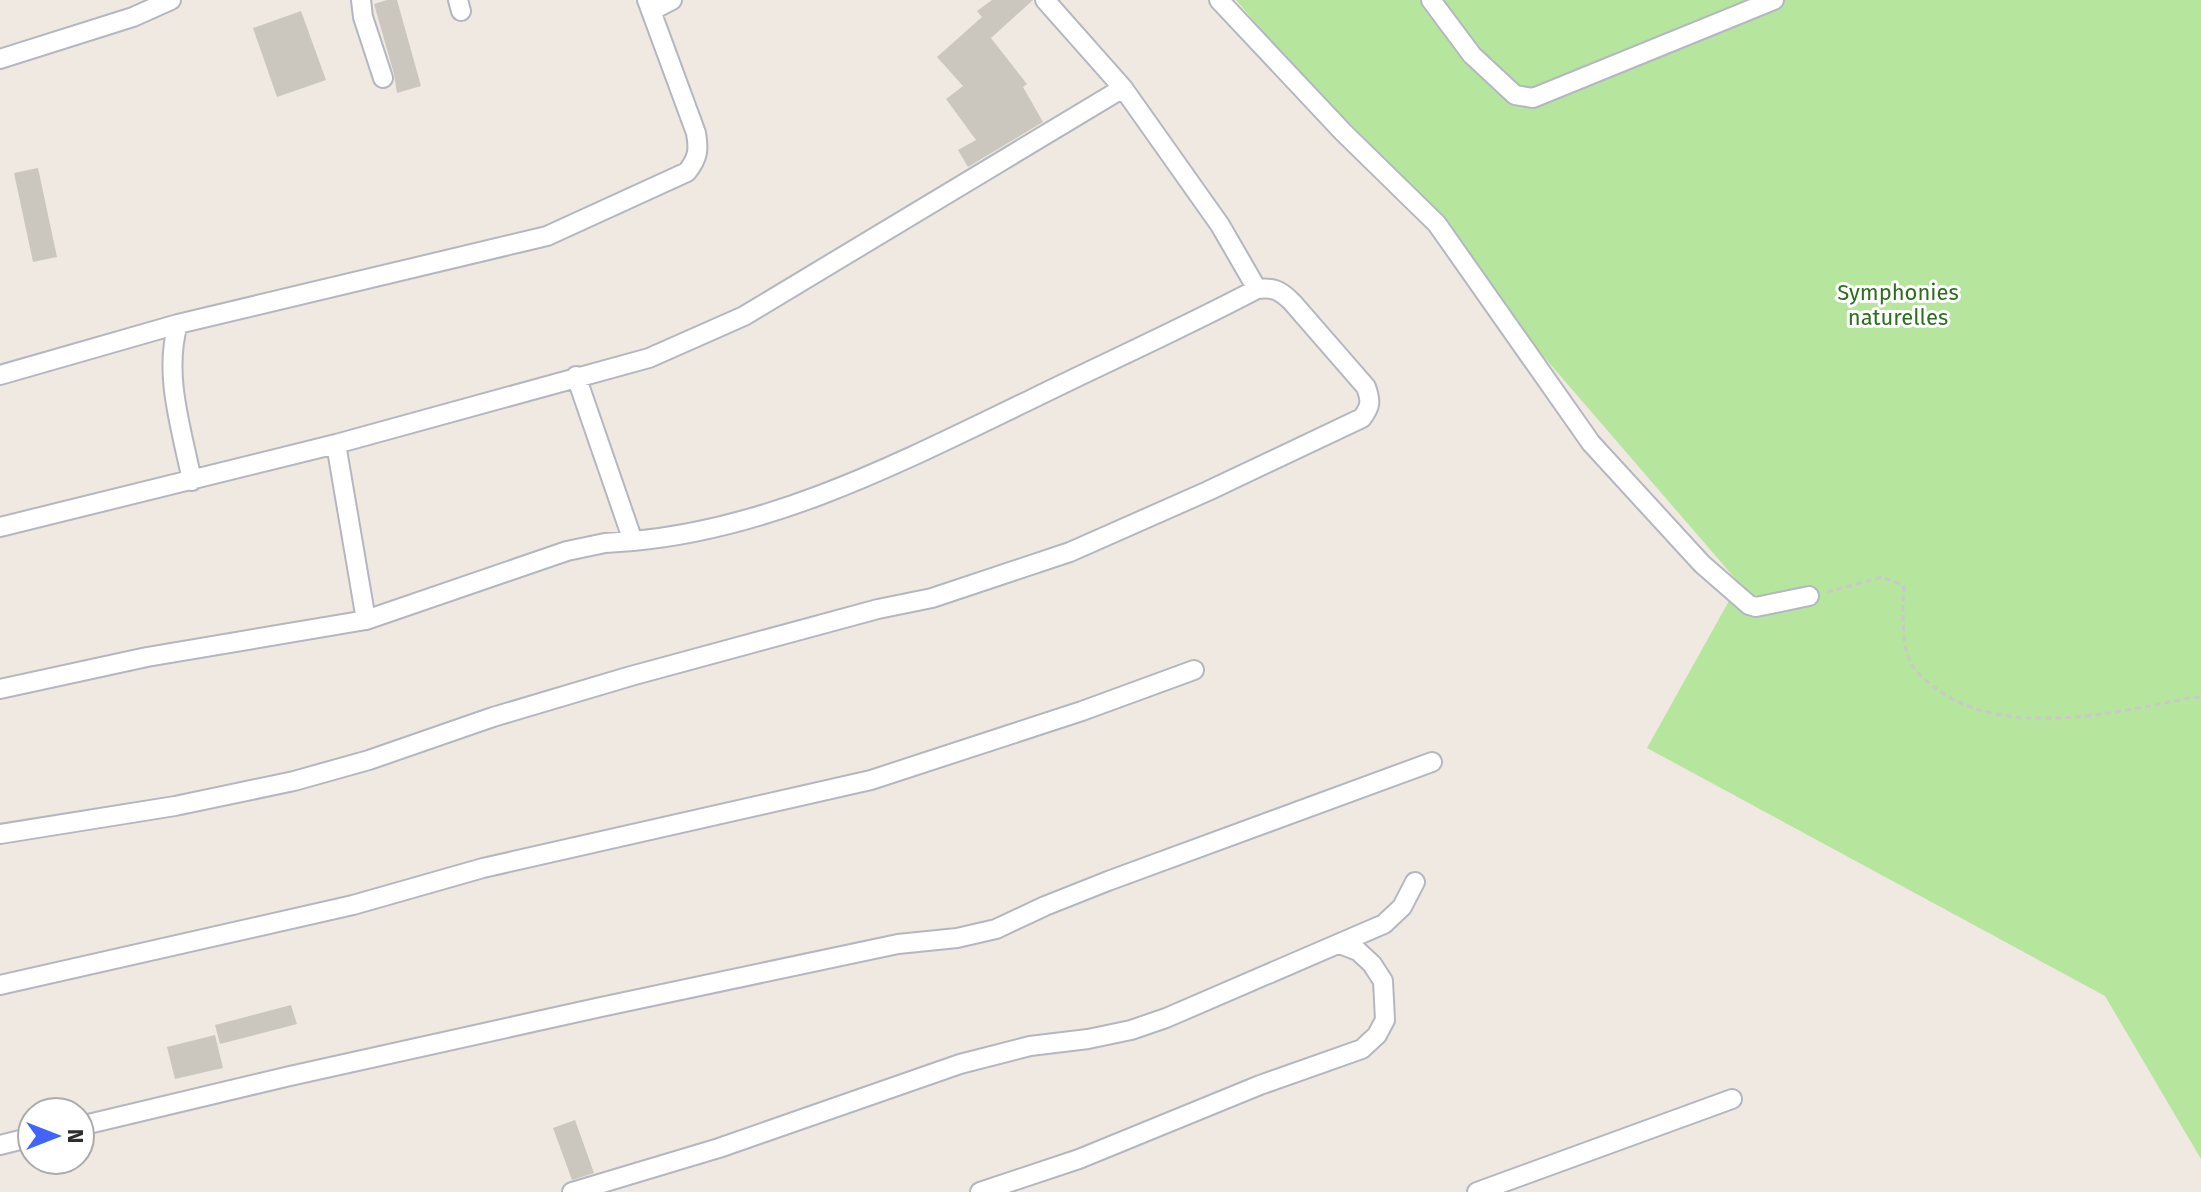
<svg xmlns="http://www.w3.org/2000/svg" width="2201" height="1192" viewBox="0 0 2201 1192" font-family="'Fira Sans',sans-serif">
<style>
.grass{fill:#b6e59e}
.building{fill:#cbc7bf}
.lines{fill:none;stroke-linecap:round;stroke-linejoin:round}
.minor-casing{stroke:#b4b7c1;stroke-width:22}
.path{stroke:#c9c9c9;stroke-width:3;stroke-dasharray:6 4;stroke-linecap:butt}
.minor{stroke:#fff;stroke-width:18}
.labels{text-anchor:middle;stroke-width:6;stroke-linejoin:round;paint-order:stroke}
.park-label{font-size:22px;fill:#2c6e1b;stroke:#fff}
</style>
<rect width="100%" height="100%" fill="#efe9e1"/>
<path class="grass" d="M1236,0H2201V1159L2105,996L1647,748L1739,583Z"/>
<path class="building" d="M387,0H397L421,86L397,93L394,74L374,4Z
M992,0H1033L991,38L1027,84L1023,87L1043,122L968,167L958,150L976,140L946,99L963,86L937,57L982,17L977,11Z
M301,11L326,80L277,97L253,28Z
M38,168L57,257L33,262L14,173Z
M291,1005L297,1024L220,1044L215,1025Z
M215,1035L223,1068L175,1079L167,1047Z
M575,1120L594,1173L572,1180L553,1128Z"/>
<g class="lines">
<defs>
<path id="minor" d="M361,0L363,17L383,78
M458,0L461,11
M1045,0L1123,88L1220,225L1257,289
M1219,0L1343,132L1437,224L1591,443L1702,564L1749,605L1756,607L1809,596
M1431,0L1472,55L1515,95L1533,98L1774,0
M651,11L672,0
M0,59L133,17L171,0
M178,324C163,375 182,430 192,481
M0,375L178,324L547,236L687,172C698,158 699,150 696,133L647,0
M0,527L336,444L649,358L744,316L1123,88
M366,620L567,551L605,543L633,541
M0,689L147,657L366,620L336,444
M0,834L175,806L294,781L369,760L493,717L631,676L878,609L932,598L1070,552L1208,491L1362,418C1371,406 1371,401 1366,387L1292,302C1280,290 1273,287 1257,289C1183,328 1107,362 1032,399C905,460 776,528 633,541L576,376
M0,985L353,905L483,868L871,780L1082,711L1194,670
M80,1126L290,1076L601,1007L898,944L957,938L996,929L1045,906L1108,881L1432,762
M0,1145L32,1137
M572,1192L719,1148L960,1064L1030,1046L1088,1039L1131,1030L1166,1018L1384,924L1402,907L1415,882
M980,1192L1079,1159L1260,1085L1362,1049L1377,1035L1385,1020L1383,981L1372,964L1358,951L1340,944
M1477,1192L1732,1099"/>
</defs>
<use href="#minor" class="minor-casing"/>
<path class="path" d="M1827,592L1882,577L1903,585C1905,593 1902,600 1903,609C1903,625 1903,648 1911,663C1916,673 1928,682 1937,689C2003,739 2117,713 2193,697L2201,698"/>
<use href="#minor" class="minor"/>
</g>
<g class="labels">
<g class="park-label">
<text x="1898" y="300">Symphonies<tspan x="1898" dy="25">naturelles</tspan></text>
</g>
</g>
<g transform="translate(56 1136) rotate(90)"><circle r="38" fill="#ffffff" stroke="#ababab" stroke-width="2"/>
<path d="M0-6L14 30L0 20L-14 30Z" fill="#4264fb"/>
<text y="-12" font-size="22" font-weight="bold" text-anchor="middle" fill="#2e2e2e">N</text>
</g>
</svg>
